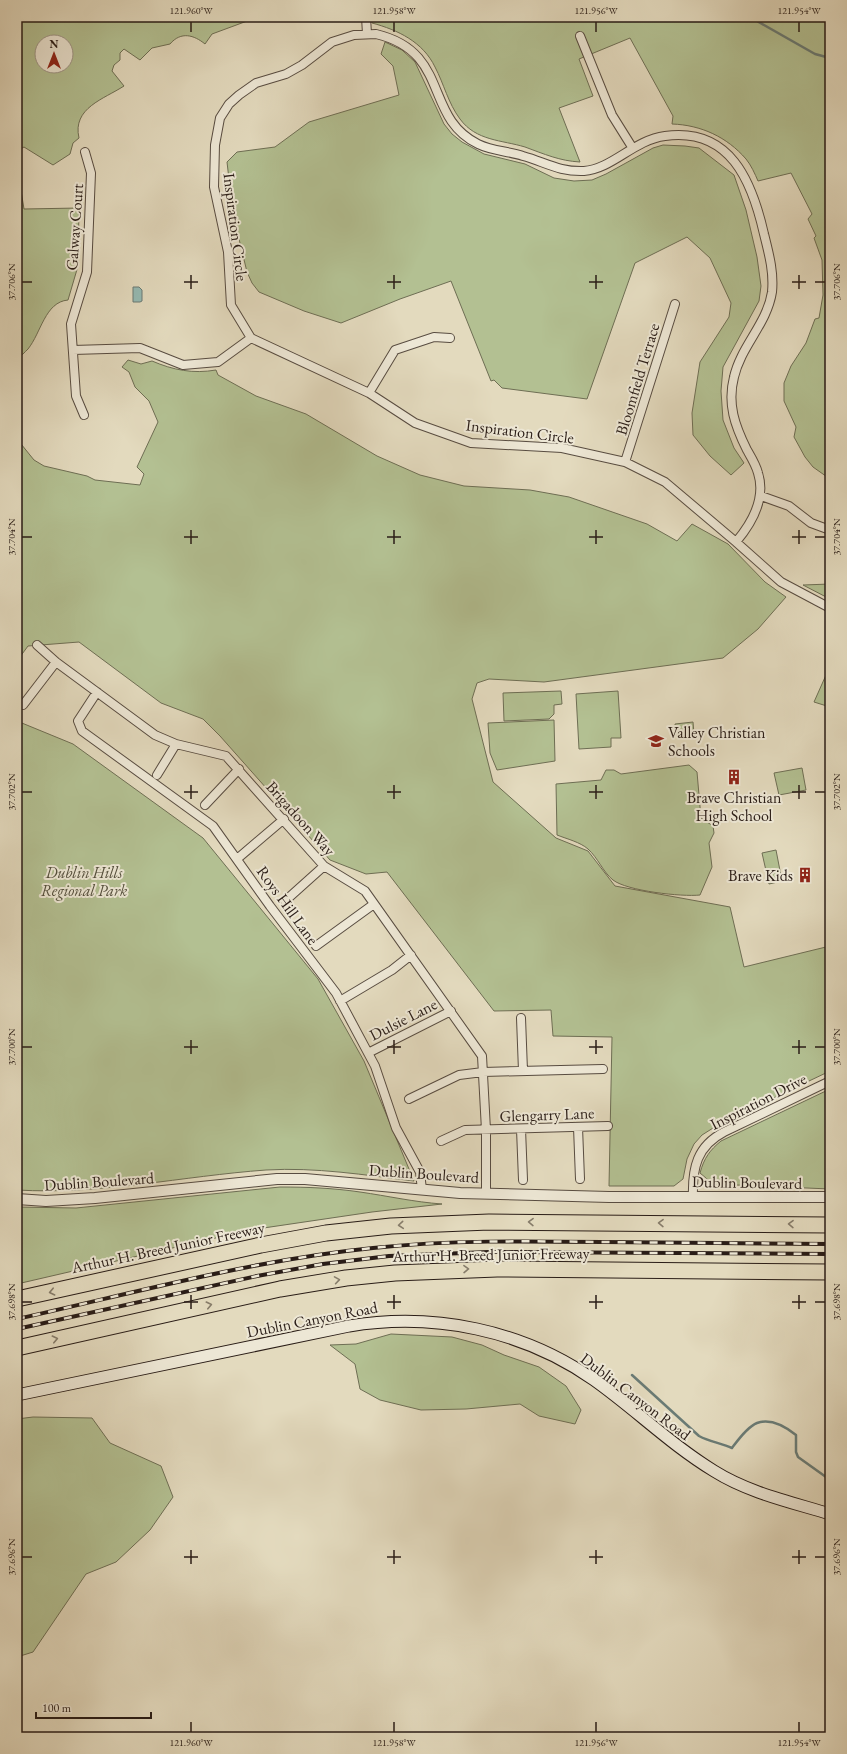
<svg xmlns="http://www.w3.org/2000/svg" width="847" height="1754" viewBox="0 0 847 1754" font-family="'EB Garamond',serif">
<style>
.green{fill:#b3c092;stroke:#6e6e54;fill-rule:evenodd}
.water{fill:#95bab3;stroke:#6a7b75}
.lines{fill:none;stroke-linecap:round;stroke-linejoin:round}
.stream{stroke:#6a7b75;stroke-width:2.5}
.minor-casing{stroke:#584c41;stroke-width:10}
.tertiary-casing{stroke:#584c41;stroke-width:12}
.secondary-casing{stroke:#2a1d17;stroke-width:13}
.motorway-casing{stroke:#2a1d17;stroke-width:17}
.minor{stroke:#ede7d5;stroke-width:8}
.tertiary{stroke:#ede7d5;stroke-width:10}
.secondary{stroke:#ede7d5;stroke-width:11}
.motorway{stroke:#e3dabe;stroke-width:15}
.rail-casing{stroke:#2a1d17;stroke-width:4}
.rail{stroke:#ede7d5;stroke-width:2.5;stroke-dasharray:8;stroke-linecap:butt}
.oneway{stroke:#867c6a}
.ticks{fill:none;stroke:#2a1d17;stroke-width:1.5}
.labels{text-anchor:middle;stroke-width:4;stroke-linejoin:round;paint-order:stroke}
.street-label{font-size:16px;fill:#2a1d17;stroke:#ede7d5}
.poi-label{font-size:16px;fill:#2a1d17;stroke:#ede7d5;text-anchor:start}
.park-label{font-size:16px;font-style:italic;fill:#534e3c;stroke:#ede7d5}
.neatline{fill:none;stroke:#2a1d17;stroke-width:1.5}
.ticks-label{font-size:10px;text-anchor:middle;fill:#2a1d17}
</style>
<rect width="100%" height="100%" fill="#e3dabe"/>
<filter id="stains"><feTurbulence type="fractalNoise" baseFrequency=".005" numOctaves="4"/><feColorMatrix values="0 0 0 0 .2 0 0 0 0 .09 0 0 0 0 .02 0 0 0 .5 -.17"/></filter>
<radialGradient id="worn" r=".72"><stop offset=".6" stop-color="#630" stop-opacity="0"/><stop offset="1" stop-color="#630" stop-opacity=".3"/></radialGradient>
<path class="green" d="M17,17H258L212,34L205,44C194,35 181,31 170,44L152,48L140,60L124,49L120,53V60L114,65L112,71L124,86C104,99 72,108 79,138L73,143L70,154L53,165L24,147L17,151ZM42,42H66V66H42Z
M372,17H830V479L813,467L805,457L794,437L796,427L784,401V383L791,366L806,343L815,319L819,318L823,295L822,260L814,238L816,236L808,219L812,214L791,173L758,181C755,174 751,165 746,159C727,137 701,125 672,124L673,116L630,38L579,59L593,96L559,108L580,162C560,161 544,154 525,147C502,140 476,141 460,119C448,103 444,84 435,67C423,42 398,30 372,23Z
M385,42L402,50L415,62L444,124L452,134L462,142L484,154L525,164L554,178L574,181L592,180L606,174L653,148L663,145L685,146L699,148L734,175L746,210L757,257L761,286L759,301L723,367L721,391L723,420L734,448L744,463L731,475L710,456L693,435L692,413L700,362L729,317L731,303L710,258L687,237L635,263L587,399L502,388L494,380L491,381L451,281L400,299L341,323L304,311L259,292L252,283L247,272L233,214L227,162L237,152L275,147L309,122L399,95L393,66L381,54Z
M17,166L24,209L79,208L78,266L68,300C45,302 41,333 28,349C25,352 21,356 17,360Z
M128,360L141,364L152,361C173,370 193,374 216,370L218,375L256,396L306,414L377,456L420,475L464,486L530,490L569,497L647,524L677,541L692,524L728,544L765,582L786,597L758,629L723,658L544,682L489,679L477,683L472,699L493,782L556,838L588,851L615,886L730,907L744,967L830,946V1071L721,1123L702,1135L694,1144L687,1159L683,1179L674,1186H609L612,1037L553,1036L551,1010L494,1011L387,872L366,874L330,860L220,736L203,719L161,703L79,642L28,646L17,661V439L34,460L44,466L87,476L95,480L140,485L144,474L137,467L158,422L149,401L135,387L129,372L122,367Z
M830,584V599L803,585Z
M830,666V707L814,702Z
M561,691L562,704L554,705V714L549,719L504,721L503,693Z
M618,691L621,738H611V747L579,749L576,694Z
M554,720L555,761L497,770L490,753L488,723Z
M17,721L73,744L203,838L318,979L364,1061L414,1181C364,1175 316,1167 266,1170C183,1176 100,1195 17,1190Z
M693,722L694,734L676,736L675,724Z
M689,765L697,772L701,818L713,826L714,833L709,843L712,867L700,895C682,897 627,891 613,880C603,872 598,858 588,849C580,842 567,839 557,835L556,784L601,780L606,770H614L621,774Z
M802,768L806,790L779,795L774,773Z
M776,850L782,881L769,884L762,853Z
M830,1089V1189L713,1184L700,1173C704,1158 710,1150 721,1141Z
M280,1187C307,1187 333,1188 360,1192C388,1196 414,1202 442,1204L372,1212L250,1230L17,1284V1207L76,1208Z
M391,1334L452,1337L482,1345L504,1355L539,1367L566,1386L581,1410L575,1424L539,1416L520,1404L466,1409L421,1410L380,1400L360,1389L355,1364L330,1345L356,1344Z
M33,1417L92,1418L110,1443L161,1466L173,1497L150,1530L116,1562L86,1574L33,1652L17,1657V1419Z"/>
<path class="water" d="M133,287H139L142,290V301L140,302H133Z"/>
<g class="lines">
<path class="stream" d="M750,17L815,54L830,58
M632,1375L699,1436C710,1442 721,1443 732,1448C738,1440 747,1427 757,1423C771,1418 786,1427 796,1435V1452L798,1457L826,1477H830"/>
<defs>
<path id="minor" d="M366,17L367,34
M376,34C451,52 423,117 478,144C492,151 508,151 523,156C545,162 559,172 584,171C612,169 634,140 665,136C730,127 752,181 764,234C769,254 774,272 772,292C767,324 741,346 734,377C727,404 735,426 747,450C751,457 756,465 758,473C766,498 752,523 736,542L665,482L625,462L562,448L471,443L415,423L369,393L251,338L231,305L228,252L214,187L215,145L220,118L229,104L239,95L256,83L286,74L302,65L332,42L354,35Z
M580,36L612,115L632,147
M73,350L140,348L183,365L218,362L251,338
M369,393L395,350L434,337L450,338
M84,415L76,396L71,324L87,272L91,173L85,152
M625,462L675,304
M761,496L789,506L811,523L830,530
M736,542L781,582L830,608
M37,645L56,662L155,735L176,744L226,756L324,866L365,891L482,1056L486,1130V1193
M97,692L78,721L82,731L213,826L270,906L336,993L375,1066L396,1128L420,1172L422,1190
M23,705L56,662
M157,775L176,744
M205,805L239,769
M237,859L284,819
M285,901L324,866
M316,946L374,904
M340,1001L392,970L411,955
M521,1018L523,1071
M368,1053L451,1011
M409,1099L459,1075L483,1072L603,1069
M578,1127L580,1179
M521,1129L523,1180
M441,1141L465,1130L608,1126
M693,1197C692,1168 697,1146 724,1132L830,1081"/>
<path id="tertiary" d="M17,1199L46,1201L95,1198L277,1179H305L460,1193L609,1197H830"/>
<path id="secondary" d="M17,1395L349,1326C434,1312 523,1330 594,1380C635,1409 671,1445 714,1471C749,1493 791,1502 830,1514"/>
<path id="motorway" d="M17,1299L261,1245L326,1233L391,1226L489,1222L830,1225
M17,1348L280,1289L346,1278L395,1273L497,1269L830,1272"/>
</defs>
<use href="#minor" class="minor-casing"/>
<use href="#tertiary" class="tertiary-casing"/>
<use href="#secondary" class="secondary-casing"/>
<use href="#motorway" class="motorway-casing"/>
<use href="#minor" class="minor"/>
<use href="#tertiary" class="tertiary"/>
<use href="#secondary" class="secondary"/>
<use href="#motorway" class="motorway"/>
<defs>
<path id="rail" d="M17,1319C134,1293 253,1260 373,1248C449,1240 526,1241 603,1242C679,1243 754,1243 830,1244
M17,1329L257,1276L323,1264L389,1256L489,1252L830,1254"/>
</defs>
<use href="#rail" class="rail-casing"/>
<use href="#rail" class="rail"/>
</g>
<defs><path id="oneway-chevron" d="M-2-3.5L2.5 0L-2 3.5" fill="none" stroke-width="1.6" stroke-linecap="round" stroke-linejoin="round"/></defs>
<g class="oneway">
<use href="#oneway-chevron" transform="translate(531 1222) rotate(-179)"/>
<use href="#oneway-chevron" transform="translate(661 1223) rotate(-179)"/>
<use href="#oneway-chevron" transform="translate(791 1224) rotate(-179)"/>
<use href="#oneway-chevron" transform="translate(401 1225) rotate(175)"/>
<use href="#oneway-chevron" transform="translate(466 1269) rotate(-1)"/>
<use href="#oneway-chevron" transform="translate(337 1280) rotate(-9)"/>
<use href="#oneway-chevron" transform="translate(52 1292) rotate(167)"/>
<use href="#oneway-chevron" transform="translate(209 1305) rotate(-13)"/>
<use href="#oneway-chevron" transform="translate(55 1339) rotate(-13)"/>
</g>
<path class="ticks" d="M191,22V32M394,22V32M596,22V32M799,22V32M191,275V289M394,275V289M596,275V289M799,275V289M22,282H32M184,282H198M387,282H401M589,282H603M792,282H806M815,282H825M191,530V544M394,530V544M596,530V544M799,530V544M22,537H32M184,537H198M387,537H401M589,537H603M792,537H806M815,537H825M191,785V799M394,785V799M596,785V799M799,785V799M22,792H32M184,792H198M387,792H401M589,792H603M792,792H806M815,792H825M191,1040V1054M394,1040V1054M596,1040V1054M799,1040V1054M22,1047H32M184,1047H198M387,1047H401M589,1047H603M792,1047H806M815,1047H825M191,1295V1309M394,1295V1309M596,1295V1309M799,1295V1309M22,1302H32M184,1302H198M387,1302H401M589,1302H603M792,1302H806M815,1302H825M191,1550V1564M394,1550V1564M596,1550V1564M799,1550V1564M22,1557H32M184,1557H198M387,1557H401M589,1557H603M792,1557H806M815,1557H825M191,1722V1732M394,1722V1732M596,1722V1732M799,1722V1732"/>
<defs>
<symbol id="school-bare" viewBox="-9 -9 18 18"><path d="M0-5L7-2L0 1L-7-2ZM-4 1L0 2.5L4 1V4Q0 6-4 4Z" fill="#8f2418" stroke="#ede7d5" stroke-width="2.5" paint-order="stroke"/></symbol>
<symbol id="building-bare" viewBox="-9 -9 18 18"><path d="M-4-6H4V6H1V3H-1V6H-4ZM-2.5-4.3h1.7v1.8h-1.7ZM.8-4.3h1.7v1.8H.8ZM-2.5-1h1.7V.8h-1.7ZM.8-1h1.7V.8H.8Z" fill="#8f2418" stroke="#ede7d5" stroke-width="2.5" paint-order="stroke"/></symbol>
</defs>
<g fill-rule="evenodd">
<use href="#school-bare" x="645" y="730" width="22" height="22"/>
<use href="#building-bare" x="723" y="766" width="22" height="22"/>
<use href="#building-bare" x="794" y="864" width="22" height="22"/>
</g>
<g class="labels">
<g class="street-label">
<text transform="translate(74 227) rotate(-86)" y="6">Galway Court</text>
<text transform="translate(236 227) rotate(83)" y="6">Inspiration Circle</text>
<text transform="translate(637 379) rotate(-73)" y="6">Bloomfield Terrace</text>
<text transform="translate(520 431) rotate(7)" y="6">Inspiration Circle</text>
<text transform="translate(301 818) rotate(48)" y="6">Brigadoon Way</text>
<text transform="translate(288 905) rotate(54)" y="6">Roys Hill Lane</text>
<text transform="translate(403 1019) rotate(-27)" y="6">Dulsie Lane</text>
<text transform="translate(758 1101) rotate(-27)" y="6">Inspiration Drive</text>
<text transform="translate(547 1114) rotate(-2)" y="6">Glengarry Lane</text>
<text transform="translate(424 1173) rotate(4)" y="6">Dublin Boulevard</text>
<text transform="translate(99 1181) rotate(-4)" y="6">Dublin Boulevard</text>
<text transform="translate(747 1182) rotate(1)" y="6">Dublin Boulevard</text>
<text transform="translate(168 1247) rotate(-12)" y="6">Arthur H. Breed Junior Freeway</text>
<text transform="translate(491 1254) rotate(-1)" y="6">Arthur H. Breed Junior Freeway</text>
<text transform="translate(312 1319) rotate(-11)" y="6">Dublin Canyon Road</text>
<text transform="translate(636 1396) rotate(37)" y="6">Dublin Canyon Road</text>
</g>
<g class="poi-label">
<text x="668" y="738">Valley Christian<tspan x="668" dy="18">Schools</tspan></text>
<text x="734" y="803" text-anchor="middle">Brave Christian<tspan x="734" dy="18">High School</tspan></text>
<text x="793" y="881" text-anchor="end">Brave Kids</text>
</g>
<g class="park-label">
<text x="84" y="878">Dublin Hills<tspan x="84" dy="18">Regional Park</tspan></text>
</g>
</g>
<rect width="847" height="1754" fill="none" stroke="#e3dabe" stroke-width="44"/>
<g transform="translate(54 54)"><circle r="19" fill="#ede7d5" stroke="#9f9689"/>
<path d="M0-3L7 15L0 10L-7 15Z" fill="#8f2418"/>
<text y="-6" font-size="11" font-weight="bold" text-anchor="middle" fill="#2a1d17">N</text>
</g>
<path d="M36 1712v6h115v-6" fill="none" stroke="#2a1d17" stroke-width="2"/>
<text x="42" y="1712" font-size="12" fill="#2a1d17" stroke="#ede7d5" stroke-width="3" paint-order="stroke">100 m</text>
<rect x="22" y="22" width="803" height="1710" class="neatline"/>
<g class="ticks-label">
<text x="191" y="14">121.960°W</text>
<text x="394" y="14">121.958°W</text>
<text x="596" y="14">121.956°W</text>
<text x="799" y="14">121.954°W</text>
<text transform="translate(11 282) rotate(-90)" y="4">37.706°N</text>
<text transform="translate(836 282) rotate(-90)" y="4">37.706°N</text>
<text transform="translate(11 537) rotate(-90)" y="4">37.704°N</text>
<text transform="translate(836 537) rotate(-90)" y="4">37.704°N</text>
<text transform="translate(11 792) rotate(-90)" y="4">37.702°N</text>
<text transform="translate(836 792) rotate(-90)" y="4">37.702°N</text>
<text transform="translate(11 1047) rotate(-90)" y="4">37.700°N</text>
<text transform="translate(836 1047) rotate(-90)" y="4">37.700°N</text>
<text transform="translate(11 1302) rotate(-90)" y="4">37.698°N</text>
<text transform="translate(836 1302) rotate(-90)" y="4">37.698°N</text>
<text transform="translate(11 1557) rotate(-90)" y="4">37.696°N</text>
<text transform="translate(836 1557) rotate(-90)" y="4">37.696°N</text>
<text x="191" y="1746">121.960°W</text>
<text x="394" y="1746">121.958°W</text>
<text x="596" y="1746">121.956°W</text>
<text x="799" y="1746">121.954°W</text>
</g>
<rect width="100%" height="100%" filter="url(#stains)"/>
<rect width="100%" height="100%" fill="url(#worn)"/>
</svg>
